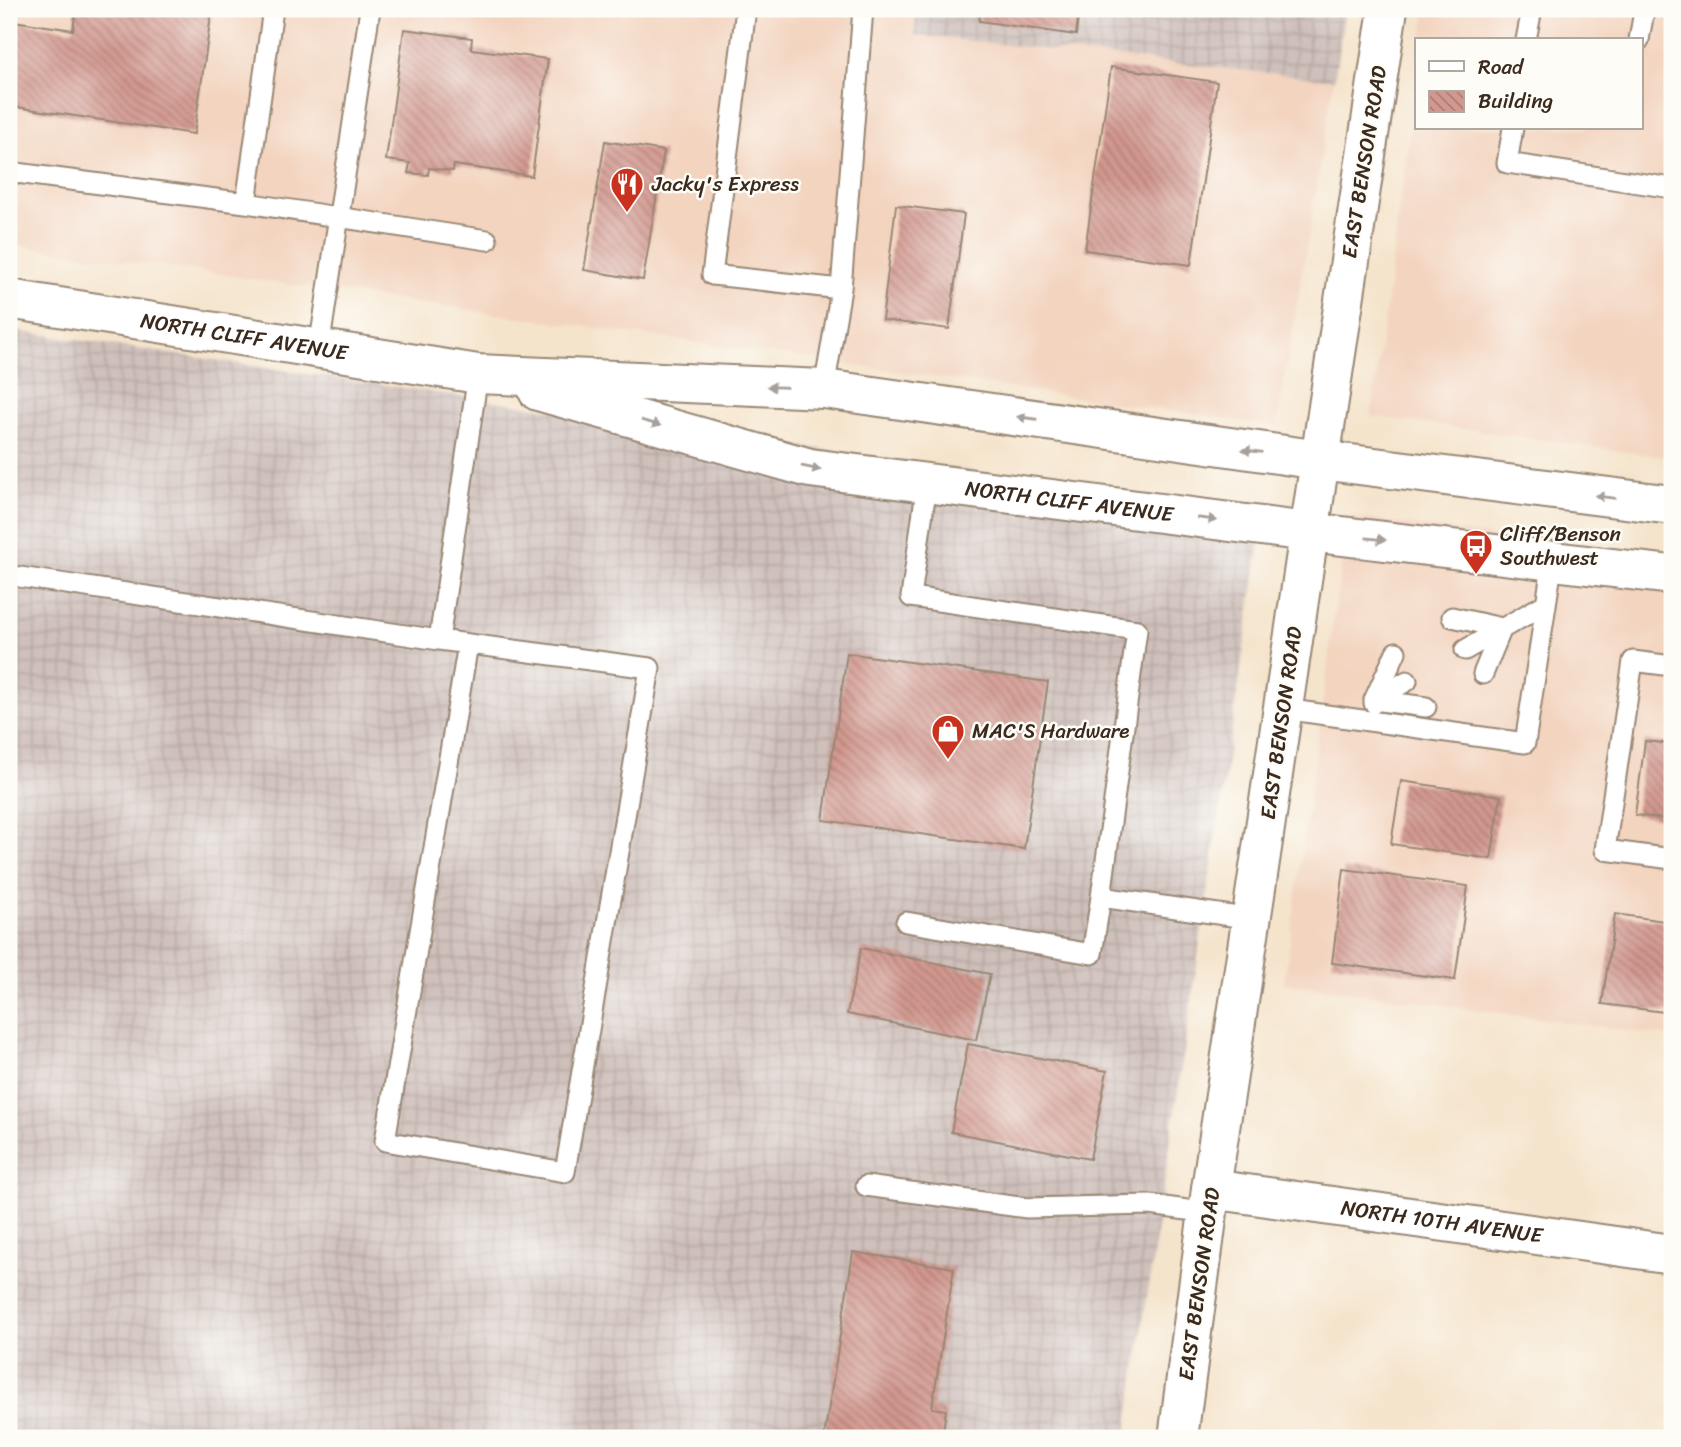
<svg xmlns="http://www.w3.org/2000/svg" width="1681" height="1447" viewBox="0 0 1681 1447" font-family="Sriracha,sans-serif">
<style>
.built{fill:#f3d4bf}
.industrial{fill:url(#industrial-grid)}
.building{fill:url(#building-back-hatch)}
.lines{fill:none;stroke-linecap:round;stroke-linejoin:round}
.lane-casing{stroke:#988775;stroke-width:23}
.street-casing{stroke:#988775;stroke-width:42}
.secondary-casing{stroke:#988775;stroke-width:42}
.primary-casing{stroke:#988775;stroke-width:42}
.lane{stroke:#fff;stroke-width:19}
.street{stroke:#fff;stroke-width:38}
.secondary{stroke:#fff;stroke-width:38}
.primary{stroke:#fff;stroke-width:38}
.oneway{fill:#a79f9a}
.labels{text-anchor:middle;stroke-width:5;stroke-linejoin:round;paint-order:stroke}
.street-label{font-size:21px;fill:#3b2a1e;stroke:#fdfcf7}
.poi-label{font-size:21px;fill:#3b2a1e;stroke:#fdfcf7;text-anchor:start}
</style>
<defs>
<pattern id="industrial-grid" width="8" height="8" patternUnits="userSpaceOnUse" patternTransform="scale(1.75)"><rect width="8" height="8" fill="#cfc0bb"/><path d="M0 4h8M4 0v8" fill="none" stroke="#b3a5a0"/></pattern>
<pattern id="building-back-hatch" width="6" height="6" patternUnits="userSpaceOnUse" patternTransform="scale(1.75)"><rect width="6" height="6" fill="#d2988f"/><path d="M-1 5l2 2M0 0l6 6M5-1l2 2" fill="none" stroke="#ac7c74"/></pattern>
</defs>
<rect width="100%" height="100%" fill="#fdfcf7"/>
<filter id="ink" filterUnits="userSpaceOnUse"><feTurbulence type="fractalNoise" baseFrequency=".0143" numOctaves="2"/><feDisplacementMap in="SourceGraphic" scale="14" xChannelSelector="R" yChannelSelector="G"/><feConvolveMatrix kernelMatrix="1 2 1 2 8 2 1 2 1" color-interpolation-filters="sRGB"/></filter>
<filter id="wash" filterUnits="userSpaceOnUse"><feTurbulence type="fractalNoise" baseFrequency=".00686" numOctaves="4" result="noise"/><feDisplacementMap in="SourceGraphic" scale="28" xChannelSelector="R" yChannelSelector="G"/><feGaussianBlur stdDeviation="1.57" result="paint"/><feColorMatrix in="noise" values="0 0 0 0 0 0 0 0 0 0 0 0 0 0 0 0 0 1.4 0 .05"/><feComposite in="paint" operator="in"/></filter>
<g filter="url(#wash)">
<rect width="100%" height="100%" fill="#f5e4cc"/>
<path class="built" d="M9,9H916L914,35L1334,80L1277,426L9,244Z
M1426,9H1672V458L1371,416L1417,78V128H1641V40H1422Z
M1348,516L1672,561V1037L1284,983Z"/>
<path class="industrial" d="M916,9H1345L1334,80L914,35Z
M9,330L1264,514L1126,1438H9Z"/>
<g id="blocks">
<path class="building" d="M76,9H212L194,134L9,106V52L13,21L73,30Z
M981,9H1079L1076,35L979,21Z
M404,29L472,38L471,49L548,59L532,176L454,165L453,171L429,168L428,175L408,173L410,163L386,160Z
M1111,67L1217,82L1191,265L1085,250Z
M605,141L664,151L643,280L584,270Z
M896,205L964,214L949,329L882,320Z
M847,653L1048,682L1024,849L823,820Z
M1645,741L1672,744V820L1635,815Z
M1401,781L1501,796L1491,859L1391,844Z
M1344,869L1468,886L1455,980L1332,963Z
M1615,914L1672,922V1013L1602,1004Z
M861,948L990,974L976,1040L847,1014Z
M968,1044L1107,1071L1090,1159L951,1132Z
M853,1252L954,1268L932,1408L946,1410L942,1438H824Z"/>
</g>
</g>
<g filter="url(#ink)">
<use href="#blocks" fill-opacity="0" stroke="#988775" stroke-width="2"/>
<g class="lines">
<defs>
<path id="lane" d="M746,9L712,275L841,289
M1526,40L1532,9
M1639,40L1643,17
M1513,128L1507,163L1672,188
M9,172L246,203L273,9
M246,203L487,240
M319,349L370,9
M824,389L841,289L863,9
M927,483L911,597L1137,630L1101,897L1252,919
M13,576L439,640L478,374
M1452,617L1502,628L1483,674
M439,640L650,668L565,1172L385,1141L468,644
M1465,650L1545,604
M1396,652L1374,700L1426,707
M1672,666L1633,661L1605,850L1672,859
M1374,703V700L1407,681
M1284,709L1525,743L1553,559
M906,922L1092,954L1101,897
M866,1186L1027,1208L1150,1205L1209,1213"/>
<g id="street">
<path id="s1" d="M1211,1189L1672,1254"/>
</g>
<path id="secondary" d="M1388,9L1320,460L1672,505
M1308,532L1672,575"/>
<g id="primary">
<path id="s2" d="M9,299L478,374L824,389L1320,460L1211,1189L1178,1438"/>
<path id="s3" d="M538,391L810,468L1308,532"/>
</g>
</defs>
<use href="#lane" class="lane-casing"/>
<use href="#street" class="street-casing"/>
<use href="#secondary" class="secondary-casing"/>
<use href="#primary" class="primary-casing"/>
<use href="#lane" class="lane"/>
<use href="#street" class="street"/>
<use href="#secondary" class="secondary"/>
<use href="#primary" class="primary"/>
</g>
<defs><path id="oneway-solid" d="M-6-.8H1V-3.2L6.5 0L1 3.2V.8H-6Z" transform="scale(1.75)"/></defs>
<g class="oneway">
<use href="#oneway-solid" transform="translate(777 387) rotate(-178)"/>
<use href="#oneway-solid" transform="translate(1027 418) rotate(-172)"/>
<use href="#oneway-solid" transform="translate(651 423) rotate(16)"/>
<use href="#oneway-solid" transform="translate(1252 451) rotate(-172)"/>
<use href="#oneway-solid" transform="translate(811 468) rotate(11)"/>
<use href="#oneway-solid" transform="translate(1605 497) rotate(-173)"/>
<use href="#oneway-solid" transform="translate(1207 519) rotate(7)"/>
<use href="#oneway-solid" transform="translate(1376 539) rotate(6)"/>
</g>
</g>
<defs>
<symbol id="restaurant-pin" viewBox="-11 -11 22 30"><path d="M0 17L-7.5 6A9.5 9.5 0 1 1 7.5 6Z" fill="#c8321e" stroke="#fdfcf7"/><path d="M-5-6h1v4h1v-4h1v4h1v-4h1v5L-1.5 .5V6h-2V.5L-5-1ZM5-6V6H3V1.5H1.5Q1.5-4 5-6Z" fill="#fff"/></symbol>
<symbol id="bus-pin" viewBox="-11 -11 22 30"><path d="M0 17L-7.5 6A9.5 9.5 0 1 1 7.5 6Z" fill="#c8321e" stroke="#fdfcf7"/><path d="M-5-6H5V4H4V6H2V4H-2V6H-4V4H-5ZM-3.5-4V0h7V-4ZM-3.5 1.2v1.5H-2V1.2ZM2 1.2v1.5H3.5V1.2Z" fill="#fff"/></symbol>
<symbol id="shop-pin" viewBox="-11 -11 22 30"><path d="M0 17L-7.5 6A9.5 9.5 0 1 1 7.5 6Z" fill="#c8321e" stroke="#fdfcf7"/><path d="M-5-2.5h2.3a2.7 3.5 0 0 1 5.4 0H5L5.5 6h-11ZM-1.5-2.5h3a1.5 2.3 0 0 0-3 0Z" fill="#fff"/></symbol>
</defs>
<g fill-rule="evenodd">
<use href="#restaurant-pin" x="608" y="165" width="38" height="52"/>
<use href="#bus-pin" x="1457" y="527" width="38" height="52"/>
<use href="#shop-pin" x="929" y="712" width="38" height="52"/>
</g>
<g class="labels">
<g class="street-label">
<text transform="translate(1364 162) rotate(-81)" y="7">EAST BENSON ROAD</text>
<text dy="7" stroke="none"><textPath href="#s2" startOffset="238">NORTH CLIFF AVENUE</textPath></text>
<text dy="7" stroke="none"><textPath href="#s3" startOffset="544">NORTH CLIFF AVENUE</textPath></text>
<text transform="translate(1281 723) rotate(-82)" y="7">EAST BENSON ROAD</text>
<text dy="7" stroke="none"><textPath href="#s1" startOffset="233">NORTH 10TH AVENUE</textPath></text>
<text transform="translate(1199 1284) rotate(-82)" y="7">EAST BENSON ROAD</text>
</g>
<g class="poi-label">
<text x="652" y="191">Jacky's Express</text>
<text x="1500" y="541">Cliff/Benson<tspan x="1500" dy="24">Southwest</tspan></text>
<text x="972" y="738">MAC'S Hardware</text>
</g>
</g>
<rect width="1681" height="1447" fill="none" stroke="#fdfcf7" stroke-width="35"/>
<rect x="1415" y="38" width="228" height="91" fill="#fdfcf7" stroke="#afa8a0" stroke-width="2"/>
<rect x="1429" y="61" width="35" height="10" fill="#ffffff" stroke="#afa8a0" stroke-width="2"/>
<text x="1478" y="74" font-size="21" fill="#3b2a1e">Road</text>
<rect x="1429" y="91" width="35" height="21" fill="url(#building-back-hatch)" stroke="#afa8a0" stroke-width="2"/>
<text x="1478" y="108" font-size="21" fill="#3b2a1e">Building</text>
</svg>
